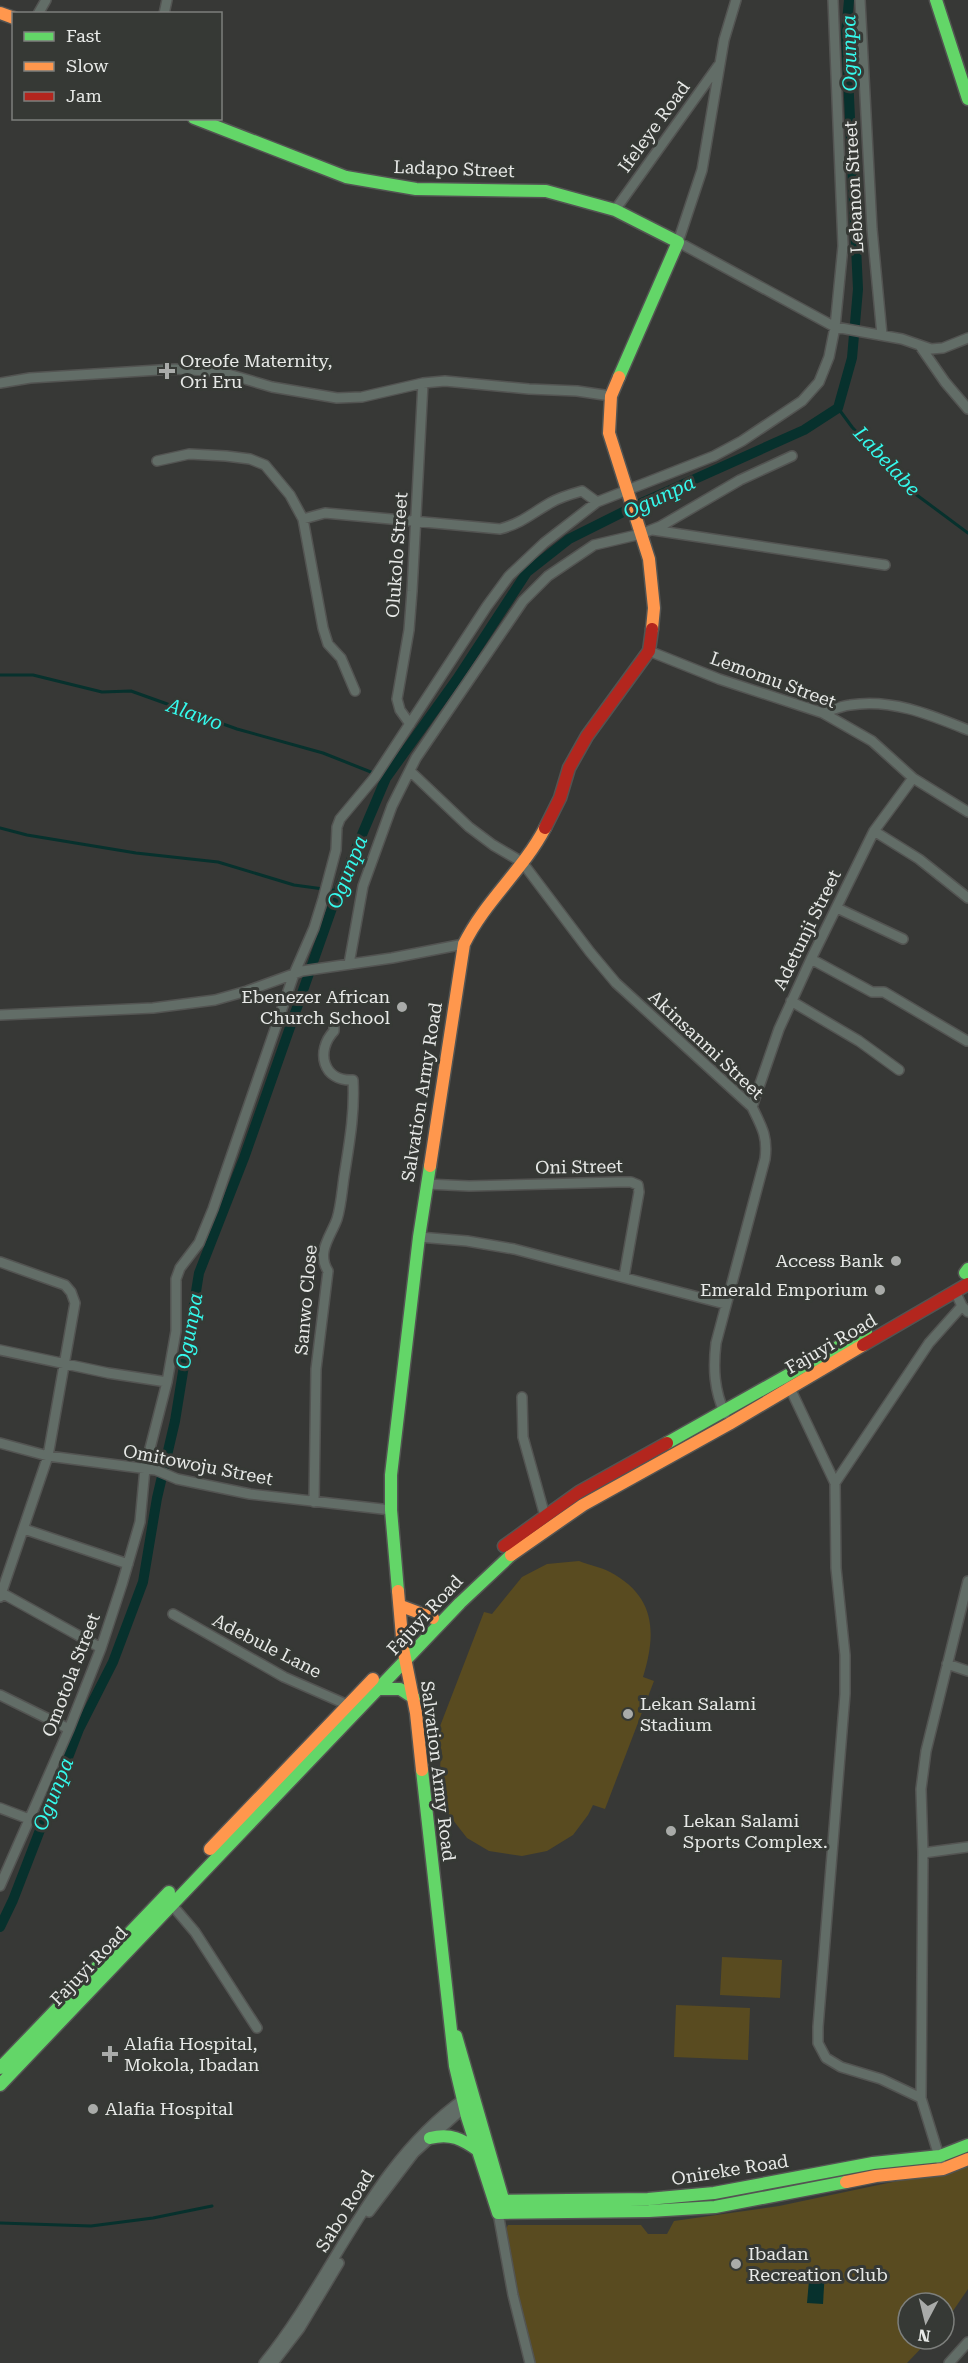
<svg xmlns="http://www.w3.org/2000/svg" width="968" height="2363" viewBox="0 0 968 2363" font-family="'Roboto Serif',serif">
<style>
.green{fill:#594b20}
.water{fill:#07312d}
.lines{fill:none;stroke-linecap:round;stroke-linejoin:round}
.stream{stroke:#07312d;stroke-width:3}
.canal{stroke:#07312d;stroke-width:10}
.street-casing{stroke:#535452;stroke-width:12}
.fast-casing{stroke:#535452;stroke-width:15}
.slow-casing{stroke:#535452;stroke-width:15}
.jam-casing{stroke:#535452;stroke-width:15}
.street{stroke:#626d67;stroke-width:9}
.fast{stroke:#63d668;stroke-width:12}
.slow{stroke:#ff974d;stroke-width:12}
.jam{stroke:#b3261e;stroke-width:12}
.poi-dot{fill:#a9aba9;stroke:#363935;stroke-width:2}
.labels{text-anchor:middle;stroke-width:6;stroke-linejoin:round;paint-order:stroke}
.street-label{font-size:18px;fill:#e7e9e7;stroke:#363935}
.poi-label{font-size:18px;fill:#e7e9e7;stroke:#363935;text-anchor:start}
.water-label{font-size:20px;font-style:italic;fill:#35f9ec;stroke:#363935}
</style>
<rect width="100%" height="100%" fill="#373836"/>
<path class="green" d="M579,1561C589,1565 601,1567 610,1572C655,1596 657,1632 643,1677L654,1681L605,1809L593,1805L588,1815L573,1835L547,1851L522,1856L489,1851L467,1838L446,1811L439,1791L441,1750L432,1747L484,1612L492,1614L522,1577L547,1564Z
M722,1957L782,1960L780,1998L720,1995Z
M676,2005L750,2008L748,2060L674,2057Z
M968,2166V2289L944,2324V2303H908V2339H930L907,2363H531L501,2238L508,2225H641L648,2234H667L674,2221L779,2206Z"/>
<path class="water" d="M810,2269L825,2270L823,2304L807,2303Z"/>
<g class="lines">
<path class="stream" d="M838,408L852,427L910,490L968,533
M0,675H33L102,692L131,691L237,729L323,753L386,778
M0,828L27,835L136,853L218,862L294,885L338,891
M0,2223L91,2226L153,2218L212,2206"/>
<path class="canal" d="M0,1927L13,1900L79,1729L113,1662L143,1582L157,1498L175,1421L199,1273L244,1158L338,891L386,778L457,679L527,572L569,539L639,504L804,430L838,408L852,358L858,289L846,33L849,0"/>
<defs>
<path id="street" d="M736,0L724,40L702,170L678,242L835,327L902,339L931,349L943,348L968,338
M860,0L872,229L882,335
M38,14L46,0
M164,14L167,0
M615,210L718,66
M920,346L945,382L968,409
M0,383L30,378L175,369L221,372L272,387L337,398L362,397L423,383L445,381L529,389L577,391L611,396
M157,461L189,454L226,456L250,459L265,465L290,495L303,519L323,628L328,644L341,658L355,691
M303,519L325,513L500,529C522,523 531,514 550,503C560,497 571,494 582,491L597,502
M653,530L885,565
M649,651L719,679L823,713L872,741L913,778L968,812
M823,713C832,710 841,706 850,705C891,698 931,715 968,730
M410,724L400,710L397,699L409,630L412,591L423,383
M410,771L469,827L493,845L522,862L590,952L616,983L752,1107C762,1127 768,1137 765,1159L716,1343C713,1368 714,1390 725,1414
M874,831L919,859L968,898
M837,908L903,939
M811,959L872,992H884L967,1041
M349,964L363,886L392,806L416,758L523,601L548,576L594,545L641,534L661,526L740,480L792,456
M791,1001L859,1041L899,1070
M0,1015L153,1008L215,1000L247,991L302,971L392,958L464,944
M752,1107L779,1029L811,959L874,831L913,778
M426,1184L469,1186L618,1182H631L638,1185L639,1192L624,1277
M419,1237L467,1241L514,1249L725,1304
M0,1262L65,1285L71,1292L75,1303L48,1456L0,1597
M955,1291L962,1306L968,1312
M0,1350L108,1373L167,1382
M789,1386L835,1483L836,1568L845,1655V1694L818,2027V2043L826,2058L841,2067L881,2079L921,2098
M522,1397L523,1437L545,1516
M0,1443L48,1456L156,1470L177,1479L250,1494L391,1510
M835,1483L929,1343L962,1306
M314,1502L316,1369L328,1271C316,1252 331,1236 337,1219C341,1206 342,1191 344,1177C349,1145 355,1113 353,1080C323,1082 315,1051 334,1031V1019
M24,1529L128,1564
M0,1592L101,1648
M173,1614L284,1677L348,1705
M947,1664L968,1671
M0,1695L69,1729
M0,1808L29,1819
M923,1853L968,1847
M0,1886L69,1729L101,1648L122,1584L140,1522L145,1468L167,1382L176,1331V1279L180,1268L199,1243L213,1209L294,974L314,928L323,899L336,850L337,827L340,819L375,777L487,606L509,576L544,543L597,502L714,456L742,441L802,401L819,382L829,357L835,327L843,246L833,0
M172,1905L195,1932L257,2028
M943,2169L921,2098L923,1853L921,1789L926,1751L968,1581
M369,2212L414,2153L469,2103
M498,2213L513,2295L530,2363
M264,2363C335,2276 370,2165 465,2098
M273,2363L300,2328L339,2263
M949,2363L968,2342"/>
<path id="fast" d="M936,0L968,99
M194,118L346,177L416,189L546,191L615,210L678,242L619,377
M965,1273L968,1269
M667,1443L866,1331
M398,1591L391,1510V1475L419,1237L430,1166
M380,1689H400L414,1698
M422,1770L455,2066L467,2117L498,2213L649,2211L715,2207L846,2182
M456,2036L505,2206
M0,2068L169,1892
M0,2085L460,1603L511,1555
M430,2138C451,2133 462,2139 479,2151
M494,2201L648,2199L714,2193L873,2163L940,2156L968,2145"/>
<path id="slow" d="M0,13L14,18
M619,377L611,396L609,433L649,559L654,608L652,629
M430,1166L464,944C485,901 523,870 545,828
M511,1555L583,1505L729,1424L863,1345
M398,1591L403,1648L416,1713L422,1770
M401,1606L433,1618
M210,1849L373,1679
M846,2182L876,2176L943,2169L968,2159"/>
<path id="jam" d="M545,828L560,798L569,768L587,736L649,651L652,629
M863,1345L968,1284
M504,1546L579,1492L667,1443"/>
</defs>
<use href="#street" class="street-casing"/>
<use href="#fast" class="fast-casing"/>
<use href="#slow" class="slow-casing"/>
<use href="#jam" class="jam-casing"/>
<use href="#street" class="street"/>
<use href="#fast" class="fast"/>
<use href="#slow" class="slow"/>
<use href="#jam" class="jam"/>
</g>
<g class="poi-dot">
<path d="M164 362h6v6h6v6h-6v6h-6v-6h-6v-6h6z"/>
<circle cx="402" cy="1007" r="6"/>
<circle cx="896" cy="1261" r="6"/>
<circle cx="880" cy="1290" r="6"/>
<circle cx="628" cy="1714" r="6"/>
<circle cx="671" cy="1831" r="6"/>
<path d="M107 2045h6v6h6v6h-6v6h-6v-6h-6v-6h6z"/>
<circle cx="93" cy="2109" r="6"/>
<circle cx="736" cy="2264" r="6"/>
</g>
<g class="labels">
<g class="street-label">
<text transform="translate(654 127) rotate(-54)" y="6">Ifeleye Road</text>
<text transform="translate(454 169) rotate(2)" y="6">Ladapo Street</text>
<text transform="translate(854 187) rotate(-93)" y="6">Lebanon Street</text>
<text transform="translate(397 555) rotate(-86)" y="6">Olukolo Street</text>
<text transform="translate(773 680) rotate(20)" y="6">Lemomu Street</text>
<text transform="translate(807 930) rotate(-64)" y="6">Adetunji Street</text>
<text transform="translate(706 1045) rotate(43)" y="6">Akinsanmi Street</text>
<text transform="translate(422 1092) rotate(-81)" y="6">Salvation Army Road</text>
<text transform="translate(579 1167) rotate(-1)" y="6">Oni Street</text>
<text transform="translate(306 1300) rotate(-85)" y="6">Sanwo Close</text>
<text transform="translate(831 1344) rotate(-30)" y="6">Fajuyi Road</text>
<text transform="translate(198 1465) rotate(11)" y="6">Omitowoju Street</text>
<text transform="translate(425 1615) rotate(-47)" y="6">Fajuyi Road</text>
<text transform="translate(267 1646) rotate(27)" y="6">Adebule Lane</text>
<text transform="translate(71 1675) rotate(-69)" y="6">Omotola Street</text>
<text transform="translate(438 1771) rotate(83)" y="6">Salvation Army Road</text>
<text transform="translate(89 1966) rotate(-46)" y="6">Fajuyi Road</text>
<text transform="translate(730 2170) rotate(-9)" y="6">Onireke Road</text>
<text transform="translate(345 2211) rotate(-58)" y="6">Sabo Road</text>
</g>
<g class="poi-label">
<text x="180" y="367">Oreofe Maternity,<tspan x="180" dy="21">Ori Eru</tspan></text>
<text x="390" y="1003" text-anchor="end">Ebenezer African<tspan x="390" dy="21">Church School</tspan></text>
<text x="884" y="1267" text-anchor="end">Access Bank</text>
<text x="868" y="1296" text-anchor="end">Emerald Emporium</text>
<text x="640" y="1710">Lekan Salami<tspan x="640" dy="21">Stadium</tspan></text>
<text x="683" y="1827">Lekan Salami<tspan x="683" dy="21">Sports Complex.</tspan></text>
<text x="124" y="2050">Alafia Hospital,<tspan x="124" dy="21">Mokola, Ibadan</tspan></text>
<text x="105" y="2115">Alafia Hospital</text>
<text x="748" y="2260">Ibadan<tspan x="748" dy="21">Recreation Club</tspan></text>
</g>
<g class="water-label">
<text transform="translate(849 53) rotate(-91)" y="7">Ogunpa</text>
<text transform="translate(887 461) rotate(47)" y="7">Labelabe</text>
<text transform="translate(659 497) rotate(-25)" y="7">Ogunpa</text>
<text transform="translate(195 714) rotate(20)" y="7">Alawo</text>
<text transform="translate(347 872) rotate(-68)" y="7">Ogunpa</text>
<text transform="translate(189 1331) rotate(-80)" y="7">Ogunpa</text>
<text transform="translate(53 1794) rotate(-68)" y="7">Ogunpa</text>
</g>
</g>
<rect x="12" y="12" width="210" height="108" fill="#363935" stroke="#7d7f7c" stroke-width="1.5"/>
<rect x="24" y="32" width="30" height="9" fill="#63d668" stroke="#7d7f7c" stroke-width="1.5"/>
<text x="66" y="42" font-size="18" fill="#e7e9e7">Fast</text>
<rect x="24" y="62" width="30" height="9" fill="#ff974d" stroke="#7d7f7c" stroke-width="1.5"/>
<text x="66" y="72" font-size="18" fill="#e7e9e7">Slow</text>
<rect x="24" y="92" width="30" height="9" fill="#b3261e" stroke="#7d7f7c" stroke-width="1.5"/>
<text x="66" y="102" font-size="18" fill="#e7e9e7">Jam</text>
<g transform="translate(926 2321) rotate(187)"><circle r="28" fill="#363935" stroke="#7d7f7c" stroke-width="1.5"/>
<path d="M0-4.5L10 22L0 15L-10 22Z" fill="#a9aba9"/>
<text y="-9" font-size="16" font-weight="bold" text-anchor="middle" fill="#e7e9e7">N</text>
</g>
</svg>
